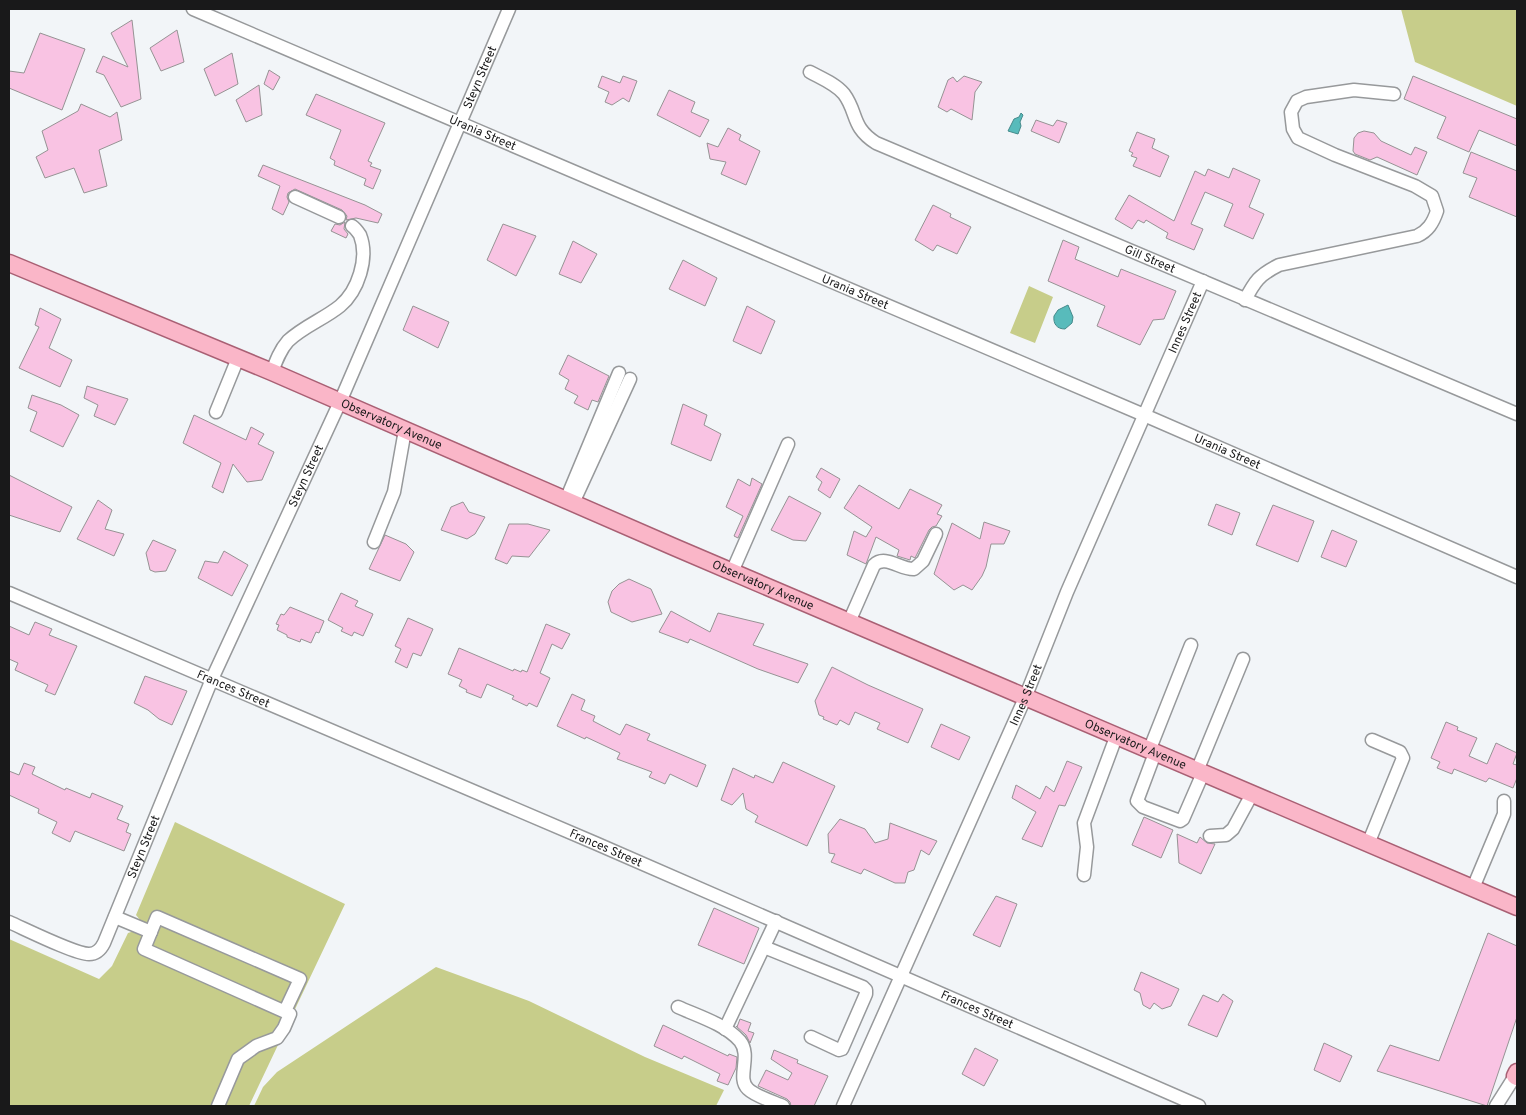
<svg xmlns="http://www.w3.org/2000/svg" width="1526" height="1115" viewBox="0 0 1526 1115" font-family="Overpass,sans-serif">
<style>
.green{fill:#c7cd8a}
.water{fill:#58bbbb;stroke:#458a8b}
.building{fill:#f9c3e3;stroke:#969394}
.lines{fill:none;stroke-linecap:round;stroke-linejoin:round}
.minor-casing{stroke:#97999b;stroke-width:15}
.major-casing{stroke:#a96074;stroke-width:19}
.minor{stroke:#fff;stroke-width:12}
.major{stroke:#fab6c8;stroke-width:16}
.labels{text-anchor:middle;stroke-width:4.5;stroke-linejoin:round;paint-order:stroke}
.street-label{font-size:12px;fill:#19191a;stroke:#fff}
</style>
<rect width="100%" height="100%" fill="#f2f5f8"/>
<path class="green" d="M1401,9H1517V106L1415,62Z
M1029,286L1053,297L1035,343L1010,333Z
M175,822L345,904L249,1106H9V939L99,979L112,966L128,933L134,931L140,920L136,915Z
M436,967L529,1001L645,1057L724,1090L716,1106H254L263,1087L277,1072Z"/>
<path class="water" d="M1021,113L1023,115L1020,122L1021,126L1018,134L1008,131L1014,119L1019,117Z
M1068,305L1073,317L1072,323L1065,329C1057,329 1053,324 1054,316L1058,310Z"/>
<path class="building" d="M132,20L141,99L121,107L104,75L96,72L103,56L128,67L111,33Z
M177,30L184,62L161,71L150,48Z
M40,33L85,49L62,110L9,88V71L24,73Z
M232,53L238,84L215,96L204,69Z
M269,70L280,77L273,90L264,84Z
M602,76L620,83L623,76L637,81L629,102L623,98L612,105L605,102L609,92L598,87Z
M964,76L982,82L975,92L972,120L951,109L947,112L938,107L948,80L953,77L957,82Z
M1413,76L1517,119V146L1479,130L1469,152L1437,138L1446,117L1404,99Z
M259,85L262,115L246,122L236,100Z
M669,90L695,102L691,112L709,120L700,137L657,115Z
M316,94L385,123L368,161L372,163L370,166L381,170L373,189L364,185L366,179L334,165L335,161L330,158L341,130L306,115Z
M81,104L110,117L117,112L122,140L99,150L107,186L84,193L74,168L45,178L36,157L48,150L42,131L78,111Z
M1036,120L1053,126L1057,120L1067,123L1059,143L1031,131Z
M728,128L741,135L739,140L760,151L746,185L721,174L726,162L710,159L707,143L718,147Z
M1364,131L1374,133L1381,141L1411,155L1415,147L1427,152L1417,175L1377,157L1370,160L1355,154L1353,151L1354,138L1358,133Z
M1137,132L1155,139L1152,148L1169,156L1160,177L1133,166L1137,158L1131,156L1133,153L1129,151Z
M1471,152L1517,171V217L1469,197L1477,178L1463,173Z
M263,165L365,205L382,214L378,223L356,218L346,220L347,216L342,210L295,189L288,193L287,197L289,202L283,215L272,209L280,186L258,176Z
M1233,168L1260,180L1249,207L1264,214L1253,239L1224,226L1233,204L1205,192L1191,224L1203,229L1194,250L1166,238L1168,233L1146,220L1144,223L1138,220L1132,229L1115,219L1129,195L1174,221L1195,171L1205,176L1208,169L1229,178Z
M933,205L951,214L950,217L971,227L957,254L937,245L933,251L915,240Z
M345,222L344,229L348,234L346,238L331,231L335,224L340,225Z
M503,224L536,236L516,276L487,260Z
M1063,240L1079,247L1075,259L1118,277L1121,269L1176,291L1164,319L1153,320L1140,345L1097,326L1105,306L1048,281Z
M573,241L597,254L581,283L559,274Z
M683,260L717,278L705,306L669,289Z
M413,306L449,322L438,348L403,330Z
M747,306L775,321L761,354L733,341Z
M40,308L61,319L49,348L72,360L60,387L19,368L39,327L35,325Z
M568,355L609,376L598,402L592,400L588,410L574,403L578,396L565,389L569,380L559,374Z
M87,386L128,399L115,425L94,416L98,405L84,398Z
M32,395L61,405L79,415L63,447L30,431L37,412L28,408Z
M683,404L707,415L704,425L721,434L711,461L671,444Z
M194,415L246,440L251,427L264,434L258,444L274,452L262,480L247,482L233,464L223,493L212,487L221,463L183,443Z
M821,468L840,479L830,498L818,490L822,482L816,477Z
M9,475L72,507L60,532L9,515Z
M752,478L762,484L738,538L734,536L743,516L726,507L738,479L750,486Z
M859,485L899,509L910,489L942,505L937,514L942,516L936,526L932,527L929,530L915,558L911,556L910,560L897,556L899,550L876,537L866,564L847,555L854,531L866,537L872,527L844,508Z
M789,496L821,513L806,541L793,540L771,530Z
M98,500L112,510L105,529L124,534L114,556L77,539Z
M463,502L469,512L485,517L475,534L467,539L441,530L451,507Z
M1216,504L1240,513L1232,535L1208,525Z
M1273,505L1314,521L1298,562L1256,545Z
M984,522L1010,531L1004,544H991L986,567L982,576L972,590L963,585L954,590L934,574L952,523L980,539Z
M509,524H528L550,530L529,557L512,556L507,564L495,559Z
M1332,530L1357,541L1346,567L1321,557Z
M385,535L406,544L414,552L400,581L369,569Z
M153,540L176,550L166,571L155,572L150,570L146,553Z
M224,551L248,565L232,596L198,578L205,561L218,563Z
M629,579L651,589L662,614L632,622L611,612L608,602L612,591L619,584Z
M341,593L358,601L355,606L373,614L363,636L354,632L352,636L341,631L343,628L328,620Z
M290,607L324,621L319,633L316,632L311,643L301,639L300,642L287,637V635L277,630L279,625L276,624L281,614L284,615Z
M671,611L710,632L718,613L764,624L753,645L808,664L798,683L758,669L690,639L688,643L659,632Z
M408,618L433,629L421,656L413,653L407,668L395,662L401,649L395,646Z
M35,622L52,629L49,635L77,646L55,695L45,691L48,685L15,670L18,663L9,659V626L29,635Z
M546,624L570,634L562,649L552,644L540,673L550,678L537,707L529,703L527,706L512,699L514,696L487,684L481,698L466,692L467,690L459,686L462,680L448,674L459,648L513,671L514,669L521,672L522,670L527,672Z
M832,667L868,685L923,709L908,743L877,729L880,723L855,712L849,725L840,720L837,725L823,719L824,717L819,715L815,701Z
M145,676L187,691L172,725L159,719L148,710L134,703Z
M572,694L585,700L581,710L595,716L593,721L620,735L626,724L650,734L647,740L706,765L697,787L670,774L665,784L649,777L652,772L617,759L620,753L586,737L585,739L557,726Z
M1446,722L1458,727L1457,730L1477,738L1469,756L1487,764L1496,743L1517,753L1513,764L1517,765V778L1513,788L1489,778L1486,782L1454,769L1452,774L1437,768L1440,762L1431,758Z
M941,724L970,737L959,760L931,747Z
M1067,761L1082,767L1065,806L1059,805L1042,847L1022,839L1036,812L1012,798L1016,785L1040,799L1046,786L1054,792Z
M783,762L835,786L807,846L755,822L758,816L746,809L743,793L732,805L721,800L733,768L754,778L755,775L773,783Z
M24,763L35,767L32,774L65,790L66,788L90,798L92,793L123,806L117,819L129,824L126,832L131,834L124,851L75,831L70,842L52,833L57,822L38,813L39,809L9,795V771L19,775Z
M1144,817L1173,830L1161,858L1132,845Z
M840,819L865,829L875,843L888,839L890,823L937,841L929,855L921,850L914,870L908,872L905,883H895L864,869L861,874L831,862L835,854L829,853L828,834Z
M1177,834L1197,843L1200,837L1207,843L1215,844L1201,874L1179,863Z
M996,896L1017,904L1000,947L973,935Z
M714,908L759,928L744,964L698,945Z
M1488,933L1517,946V1017L1487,1106L1377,1071L1390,1045L1439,1061Z
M1141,972L1179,989L1171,1006L1162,1009L1154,1003L1150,1009L1143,1005L1140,993L1134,990Z
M1223,994L1233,1001L1217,1037L1188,1025L1203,995L1218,1002Z
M740,1019L751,1023L748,1031L754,1033L750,1043L746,1035L736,1026L737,1027Z
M663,1025L728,1056L729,1054L737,1057L736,1068L728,1085L717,1081L720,1074L684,1056L682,1059L654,1046Z
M1324,1043L1352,1056L1340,1082L1314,1070Z
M975,1048L998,1060L984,1086L962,1074Z
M774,1050L798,1060L797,1063L828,1076L814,1106H791L790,1102L787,1099L758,1086L766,1070L788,1080L792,1073L771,1059Z"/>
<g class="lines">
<defs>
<g id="minor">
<path id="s1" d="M193,9L1144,415L1517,577"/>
<path id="s2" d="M810,72C821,78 836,84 844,94C858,113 851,127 876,143L1517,414"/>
<path d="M295,197L339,217"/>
<path d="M1245,300C1255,281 1259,275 1279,265L1417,236C1428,231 1433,223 1437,211L1432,196L1415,186L1335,155L1298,138L1293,129L1291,112L1297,101L1306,97L1354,90L1394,94"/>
<path d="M272,372C276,361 280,350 288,341C304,326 324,319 340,306C358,291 369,258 360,235C358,232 355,228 352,226"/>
<path d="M216,412L238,358"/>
<path d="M566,500L619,373"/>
<path d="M573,503L630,379"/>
<path d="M374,542L394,492L405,430"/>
<path d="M732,572L788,444"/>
<path id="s3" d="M9,593L595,843L1199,1106"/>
<path d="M849,622L874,565C885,554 901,570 914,569L923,561L936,534"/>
<path d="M1149,751L1191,645"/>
<path d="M1155,753L1137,801L1143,807L1180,821L1183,819L1203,773"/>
<path d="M1197,771L1243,659"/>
<path d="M1210,836L1226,835L1233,829L1252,794"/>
<path d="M1368,844L1403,758L1400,752L1372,740"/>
<path d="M1084,875L1087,847L1084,823L1116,737"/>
<path d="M1473,888L1504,814V801"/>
<path d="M115,917L151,932"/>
<path id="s4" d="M9,922C25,929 75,954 89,954C96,954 101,949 104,943L212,679L340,402L509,9"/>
<path d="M764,947L863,987L866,990V994L842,1049L839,1050L811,1037"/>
<path d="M678,1007C698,1016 725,1024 740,1041C752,1056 736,1078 748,1089C755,1096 774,1102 783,1106"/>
<path d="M725,1029L776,921"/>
<path d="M218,1106L238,1059L256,1046L277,1038L284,1028L290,1014L144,949L157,917L300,979L285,1011"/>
<path id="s5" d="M843,1106L1025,698L1067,592L1203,281"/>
<path d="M1496,1106L1515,1076"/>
</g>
<g id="major">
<path id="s6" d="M9,263L272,372L674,547L1517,907"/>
<path d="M1517,1072L1515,1076L1517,1077"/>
</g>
</defs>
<use href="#minor" class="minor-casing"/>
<use href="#major" class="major-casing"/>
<use href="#minor" class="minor"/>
<use href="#major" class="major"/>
</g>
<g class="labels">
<g class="street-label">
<text dy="4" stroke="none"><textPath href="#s4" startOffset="1050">Steyn Street</textPath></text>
<text dy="4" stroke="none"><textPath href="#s1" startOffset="315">Urania Street</textPath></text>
<text dy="4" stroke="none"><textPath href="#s2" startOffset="398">Gill Street</textPath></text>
<text dy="4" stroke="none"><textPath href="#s1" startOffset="720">Urania Street</textPath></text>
<text dy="4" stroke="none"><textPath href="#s5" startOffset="855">Innes Street</textPath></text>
<text dy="4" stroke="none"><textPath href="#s6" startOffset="415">Observatory Avenue</textPath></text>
<text dy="4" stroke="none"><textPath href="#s1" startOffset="1125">Urania Street</textPath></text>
<text dy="4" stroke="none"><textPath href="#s4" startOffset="615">Steyn Street</textPath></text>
<text dy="4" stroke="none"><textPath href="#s6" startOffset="820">Observatory Avenue</textPath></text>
<text dy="4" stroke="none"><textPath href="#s3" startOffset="244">Frances Street</textPath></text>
<text dy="4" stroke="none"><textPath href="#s5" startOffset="450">Innes Street</textPath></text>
<text dy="4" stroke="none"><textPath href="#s6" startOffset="1225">Observatory Avenue</textPath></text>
<text dy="4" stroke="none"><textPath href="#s4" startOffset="210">Steyn Street</textPath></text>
<text dy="4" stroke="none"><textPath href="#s3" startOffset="649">Frances Street</textPath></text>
<text dy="4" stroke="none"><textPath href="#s3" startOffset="1054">Frances Street</textPath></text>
</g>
</g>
<rect width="1526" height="1115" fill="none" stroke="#19191a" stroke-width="20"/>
</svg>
